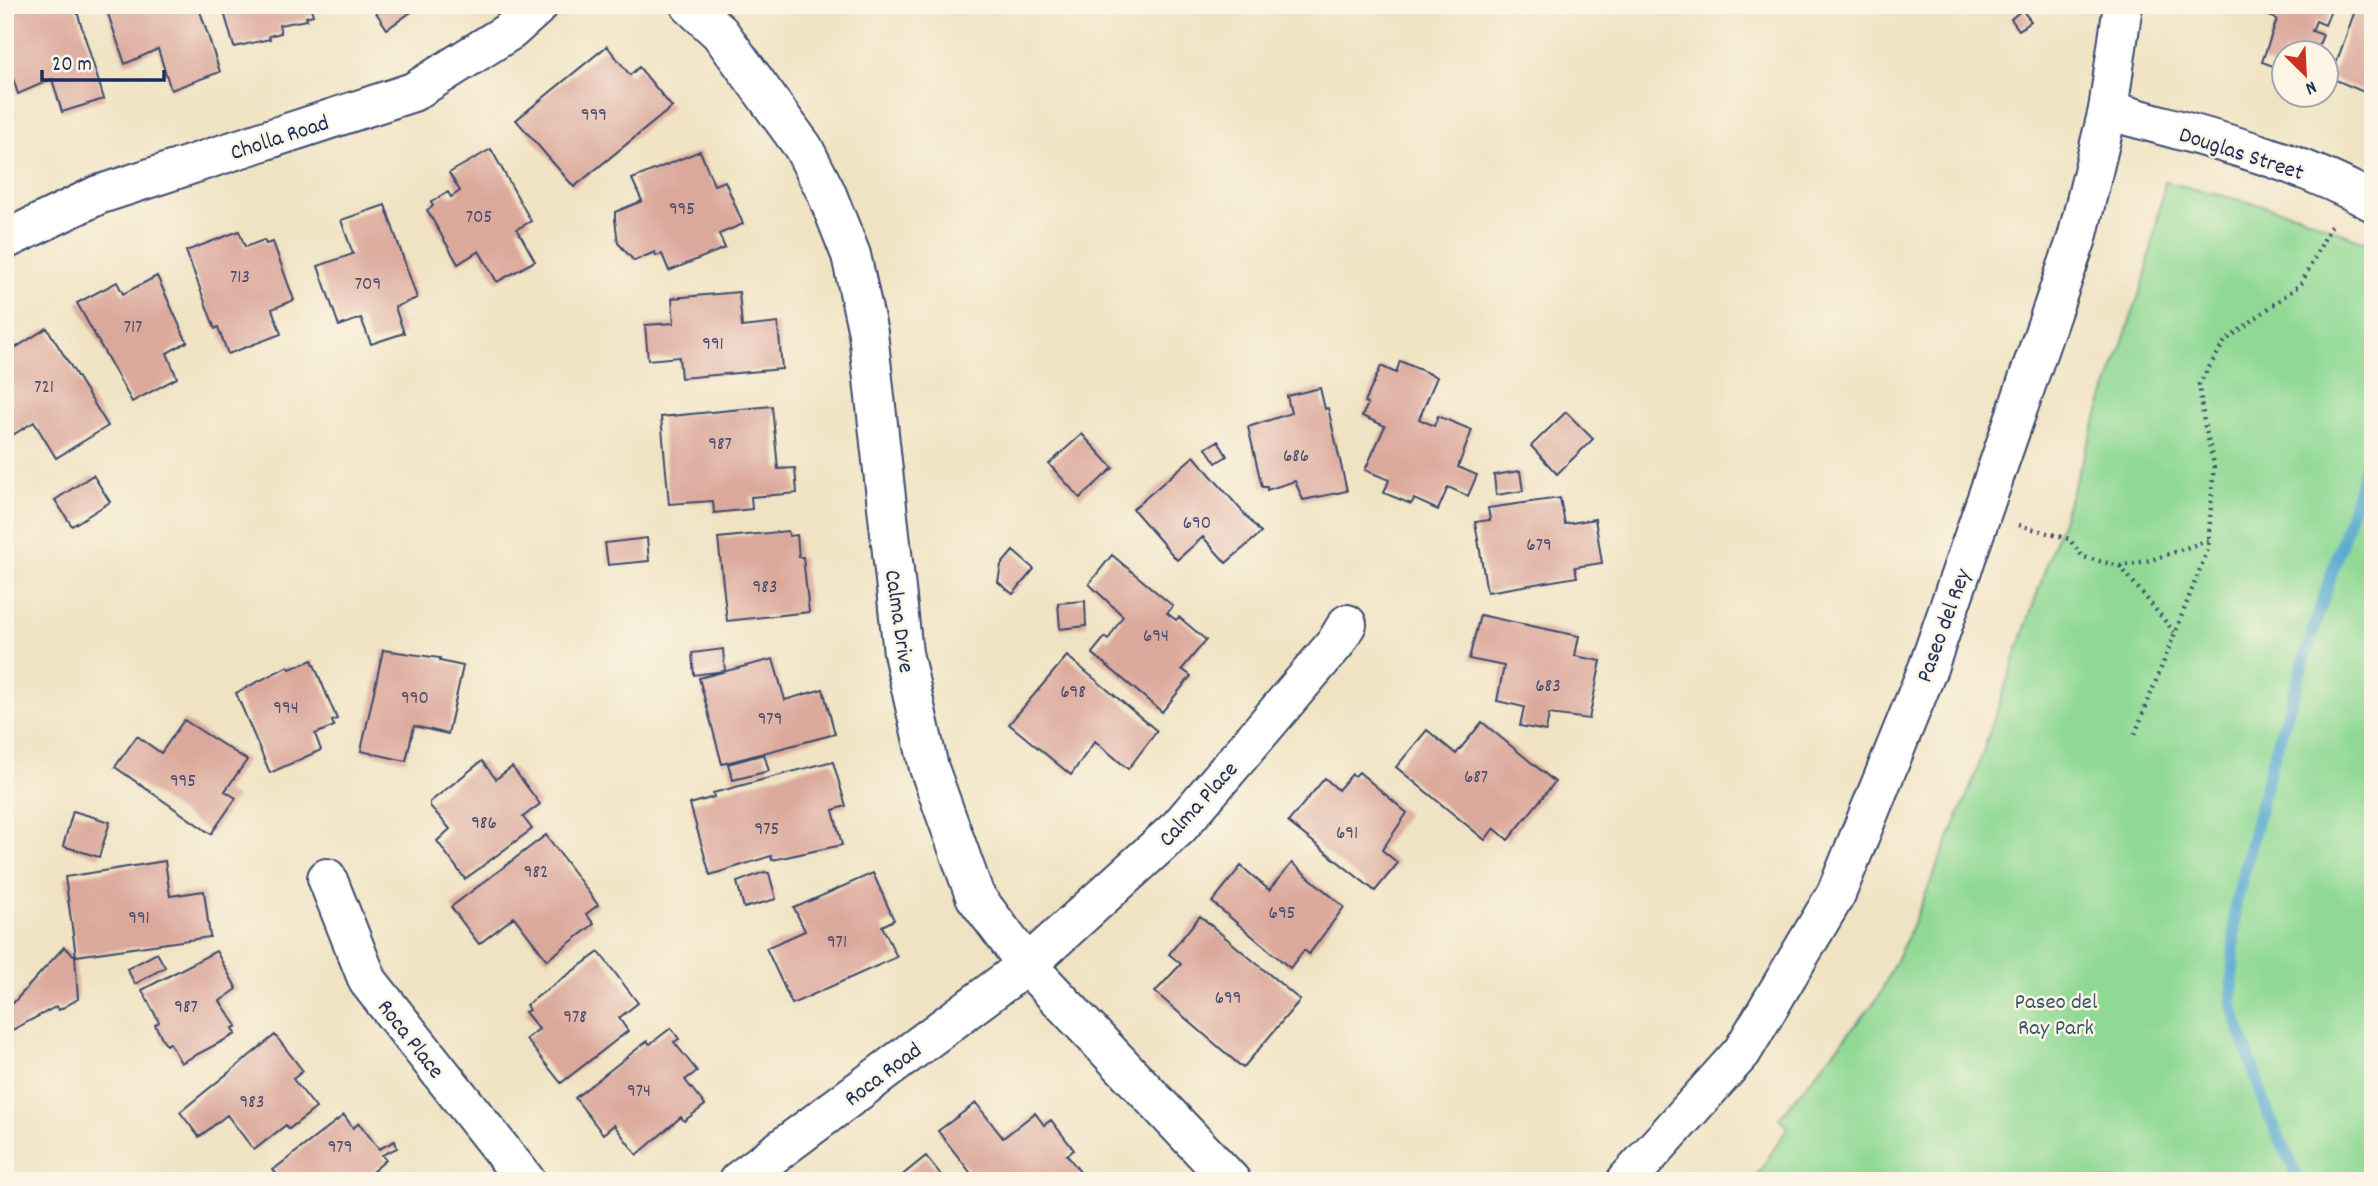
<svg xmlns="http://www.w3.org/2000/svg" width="2378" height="1186" viewBox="0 0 2378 1186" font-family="Dekko,sans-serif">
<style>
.green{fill:#90d994;stroke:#568479;stroke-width:2}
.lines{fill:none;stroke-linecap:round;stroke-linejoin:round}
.stream{stroke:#54a8d0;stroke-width:12}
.building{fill:#dba99c}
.minor-casing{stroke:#3b4a6d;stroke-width:42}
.major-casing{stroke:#3b4a6d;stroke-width:42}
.path{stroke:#3b4a6d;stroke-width:4.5;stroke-dasharray:2 5;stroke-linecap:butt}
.minor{stroke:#fff;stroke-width:38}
.major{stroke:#fff;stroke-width:38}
.labels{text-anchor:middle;stroke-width:5;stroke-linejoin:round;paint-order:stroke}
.number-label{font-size:19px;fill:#4b4e6e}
.street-label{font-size:23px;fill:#1b2f5e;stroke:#fcf5e5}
.park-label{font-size:23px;fill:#385a6c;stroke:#fcf5e5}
</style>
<rect width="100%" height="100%" fill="#fcf5e5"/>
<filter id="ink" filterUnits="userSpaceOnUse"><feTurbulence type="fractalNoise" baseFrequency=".0143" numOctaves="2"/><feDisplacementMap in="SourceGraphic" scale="14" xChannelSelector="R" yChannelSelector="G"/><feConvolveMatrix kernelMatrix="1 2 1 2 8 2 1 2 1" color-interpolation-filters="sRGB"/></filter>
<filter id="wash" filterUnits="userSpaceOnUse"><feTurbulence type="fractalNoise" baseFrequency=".00686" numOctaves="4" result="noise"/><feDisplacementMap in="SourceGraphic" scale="28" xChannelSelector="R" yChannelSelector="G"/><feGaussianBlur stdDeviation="1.57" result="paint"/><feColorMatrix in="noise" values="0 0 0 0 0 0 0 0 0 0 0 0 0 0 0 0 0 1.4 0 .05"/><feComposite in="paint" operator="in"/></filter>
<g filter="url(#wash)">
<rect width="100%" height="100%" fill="#f0e3c3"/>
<path class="green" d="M2165,182L2298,214L2373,246V1181H1750L1760,1171L1788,1127L1779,1118L1878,998L1910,931L1972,784L2146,274Z"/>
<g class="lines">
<path class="stream" d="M2300,1181L2269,1116L2232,1006L2235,906L2271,765L2373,443"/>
</g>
<g id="blocks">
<path class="building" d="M5,5H75L104,99L62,112L52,79L18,94L5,54Z
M105,5H198L220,72L171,90L158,49L125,64Z
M222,5H310L313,15L306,17L307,20L279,25L281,33L269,36L270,39L234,47Z
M371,5H421L387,29Z
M2241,5H2333L2325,25L2316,21L2312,31L2323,35L2316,52H2284V70L2262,62L2277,19Z
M2357,5H2373L2371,95L2331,78Z
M2022,10L2031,21L2019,30L2011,19Z
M607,46L630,75L639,67L672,107L574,187L516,120Z
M491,149L531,221L517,229L535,261L497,282L479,251L458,264L427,210L433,206L431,202L448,192L451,197L460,191L449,173Z
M700,151L714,185L725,181L743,224L719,234L725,248L669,271L662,254L656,256L655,252L634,261L618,243L615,219V212L642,201L632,179Z
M385,205L417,298L395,307L404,333L371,344L361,318L339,326L318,266L353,254L341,220Z
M239,231L245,247L264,240L266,244L273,242L294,300L272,309L281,334L228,354L218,327L215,329L186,251Z
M157,276L187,342L167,353L177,378L132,402L77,303L117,282L123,294Z
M739,292L742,327L778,323L782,369L681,378L679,357L648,360L645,325L674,323L672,298Z
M47,328L108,426L56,458L34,422L11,436L5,426V339L9,337L15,348Z
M1400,361L1437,377L1419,419L1434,426L1438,416L1472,430L1458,467L1477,475L1468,496L1448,487L1438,510L1414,499L1411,504L1384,493L1389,480L1365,470L1385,426L1362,416L1368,404L1365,402L1381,366L1396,373Z
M1320,388L1325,409L1328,408L1347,491L1303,500L1295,481L1267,490V487H1262L1248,427L1291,413L1287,396Z
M772,406L778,469L795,468L797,493L751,497L752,509L714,513L713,501L669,504L661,417Z
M1566,412L1593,439L1557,474L1531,446Z
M1082,434L1113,468L1080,498L1049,464Z
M1218,441L1227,456L1216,463L1206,448Z
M1194,456L1261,533L1226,563L1203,537L1177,560L1133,509Z
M1520,471L1523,491L1496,495L1494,475Z
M93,475L110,502L72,526L55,500Z
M1560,498L1565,524L1595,519L1602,563L1575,567L1577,577L1487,592L1475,522L1490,520L1488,508Z
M788,531L789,536L797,535L799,557H803L809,612L727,621L718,538Z
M647,538L649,561L608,565L605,543Z
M1013,551L1034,569L1013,594L998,582L1001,565Z
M1112,555L1173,606L1167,613L1176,620L1179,617L1206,640L1182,669L1191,676L1162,712L1092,653L1105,637L1108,640L1123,616L1089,584Z
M1085,601L1086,626L1060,629L1058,603Z
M1480,615L1579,636L1575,656L1601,661L1589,719L1549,714L1546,731L1520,726L1524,707L1497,701L1504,666L1469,659Z
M723,649L725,671L694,675L692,653Z
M383,650L440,658V661L463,666L448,734L414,726L406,761L361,751Z
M1067,656L1157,731L1128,769L1095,741L1071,775L1009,724Z
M773,659L785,700L823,689L835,734L722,764L699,678Z
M312,660L337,719L332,721L334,726L315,734L321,750L270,773L236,693L288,666L290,669Z
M184,720L247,760L225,791L236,798L211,834L115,767L137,736L161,753Z
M1482,722L1555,782L1508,840L1494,828L1485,840L1396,767L1427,730L1456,754Z
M764,754L769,771L733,780L728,764Z
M482,761L496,779L512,767L540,804L523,817L532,829L465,879L437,841L450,829L430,806V802Z
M829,762H833L846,806L833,810L842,845L772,860L771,856L710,875L690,804L714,797L713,793Z
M1359,772L1407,813L1382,850L1398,863L1375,891L1288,822L1325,778L1338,790L1352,774L1355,776Z
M73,811L110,822L99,857L63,846Z
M546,835L598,905L586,914L594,924L547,960L514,917L479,944L451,907Z
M165,861L170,896L204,891L210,937L76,956L65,877Z
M1292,863L1344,907L1309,954L1304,950L1290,968L1212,902L1241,866L1269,890Z
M764,872L769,873L776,899L744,908L737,882Z
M873,873L894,920L882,926L897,957L792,1004L766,948L805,931L794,908Z
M1200,916L1300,1000L1243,1068L1155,992L1181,964L1169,954Z
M64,947L75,956L78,999L59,1010L57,1006L5,1034V1012Z
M216,951L237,989L220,1001L237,1026L233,1028L236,1034L181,1063L170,1043L166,1045L155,1025L159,1022L142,990Z
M599,952L638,1003L619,1018L628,1031L561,1083L526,1039L539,1029L525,1012L529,1010L526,1005Z
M157,953L165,967L135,984L127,969Z
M671,1028L679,1039L674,1042L697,1071L685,1080L705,1105L684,1121L681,1117L637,1155L614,1125L603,1134L575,1098L647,1041L650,1044Z
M275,1035L303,1071L293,1079L316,1108L289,1129L286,1125L254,1150L227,1115L199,1137L180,1112Z
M976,1103L1003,1138L1035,1113L1044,1125L1051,1120L1074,1150L1067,1155L1087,1181H977L938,1131Z
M344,1115L353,1128L359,1123L379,1149L395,1141L397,1148L382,1155L386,1160L372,1172L377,1179L272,1181L278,1176L273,1170Z
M926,1156L946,1181H895Z"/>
</g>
</g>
<g filter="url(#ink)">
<use href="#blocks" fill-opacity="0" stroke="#3b4a6d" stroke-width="2"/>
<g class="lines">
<defs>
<path id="minor" d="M690,5L720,33L803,147L826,192L851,255L868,333L903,653L929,768L975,896L1027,965L1231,1181
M2108,110C2196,136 2292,156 2373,202
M5,240L98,195L413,92L510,31L539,5
M327,878L368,981L526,1181
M738,1181L1027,965L1179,827L1335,644L1347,624"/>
<path id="major" d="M1626,1181L1742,1052L1836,894L1928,668L2077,238L2108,110L2123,5"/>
</defs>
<use href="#minor" class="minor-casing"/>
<use href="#major" class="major-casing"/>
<path class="path" d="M2019,525L2069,539L2083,557L2120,566L2151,560L2209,540
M2120,566L2174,632
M2135,734L2208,549L2214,464L2204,423L2199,384L2225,341L2301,284L2332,224"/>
<use href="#minor" class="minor"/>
<use href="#major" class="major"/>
</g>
</g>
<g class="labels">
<g class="number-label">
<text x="594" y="120">999</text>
<text x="682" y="214">995</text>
<text x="479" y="222">705</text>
<text x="240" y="282">713</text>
<text x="368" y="289">709</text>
<text x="133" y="332">717</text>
<text x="713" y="349">991</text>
<text x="44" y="392">721</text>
<text x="720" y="449">987</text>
<text x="1296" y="461">686</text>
<text x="1197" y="528">690</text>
<text x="1539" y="550">679</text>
<text x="765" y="592">983</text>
<text x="1156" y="641">694</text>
<text x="1548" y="691">683</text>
<text x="1073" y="697">698</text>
<text x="415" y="703">990</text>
<text x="286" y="713">994</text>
<text x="770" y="724">979</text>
<text x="1476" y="782">687</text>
<text x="183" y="786">995</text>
<text x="484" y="828">986</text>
<text x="767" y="834">975</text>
<text x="1347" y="838">691</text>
<text x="536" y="877">982</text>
<text x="1282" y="918">695</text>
<text x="139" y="923">991</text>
<text x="837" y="947">971</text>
<text x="1228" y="1003">699</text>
<text x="186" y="1012">987</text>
<text x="575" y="1022">978</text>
<text x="639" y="1096">974</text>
<text x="252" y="1107">983</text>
<text x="340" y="1152">979</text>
</g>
<g class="street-label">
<text transform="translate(279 136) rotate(-18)" y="8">Cholla Road</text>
<text transform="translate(2242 152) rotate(18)" y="8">Douglas Street</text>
<text transform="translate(901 621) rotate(82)" y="8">Calma Drive</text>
<text transform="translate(1942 625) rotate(-70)" y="8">Paseo del Rey</text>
<text transform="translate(1197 803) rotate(-48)" y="8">Calma Place</text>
<text transform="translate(412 1038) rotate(52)" y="8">Roca Place</text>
<text transform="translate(882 1073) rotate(-37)" y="8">Roca Road</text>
</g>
<g class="park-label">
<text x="2056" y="1008">Paseo del<tspan x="2056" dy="26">Ray Park</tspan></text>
</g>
</g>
<rect width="2378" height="1186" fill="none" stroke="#fcf5e5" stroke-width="28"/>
<g transform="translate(2305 74) rotate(156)"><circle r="33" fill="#fcf5e5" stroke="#a2a6af" stroke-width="2"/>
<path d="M0-5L12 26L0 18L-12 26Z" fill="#c8321e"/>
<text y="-10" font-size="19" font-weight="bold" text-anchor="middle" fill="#1b2f5e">N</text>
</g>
<path d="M42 70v10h122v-10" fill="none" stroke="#1b2f5e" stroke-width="3.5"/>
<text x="52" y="70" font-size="21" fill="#1b2f5e" stroke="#fcf5e5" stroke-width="5" paint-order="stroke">20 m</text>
</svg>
